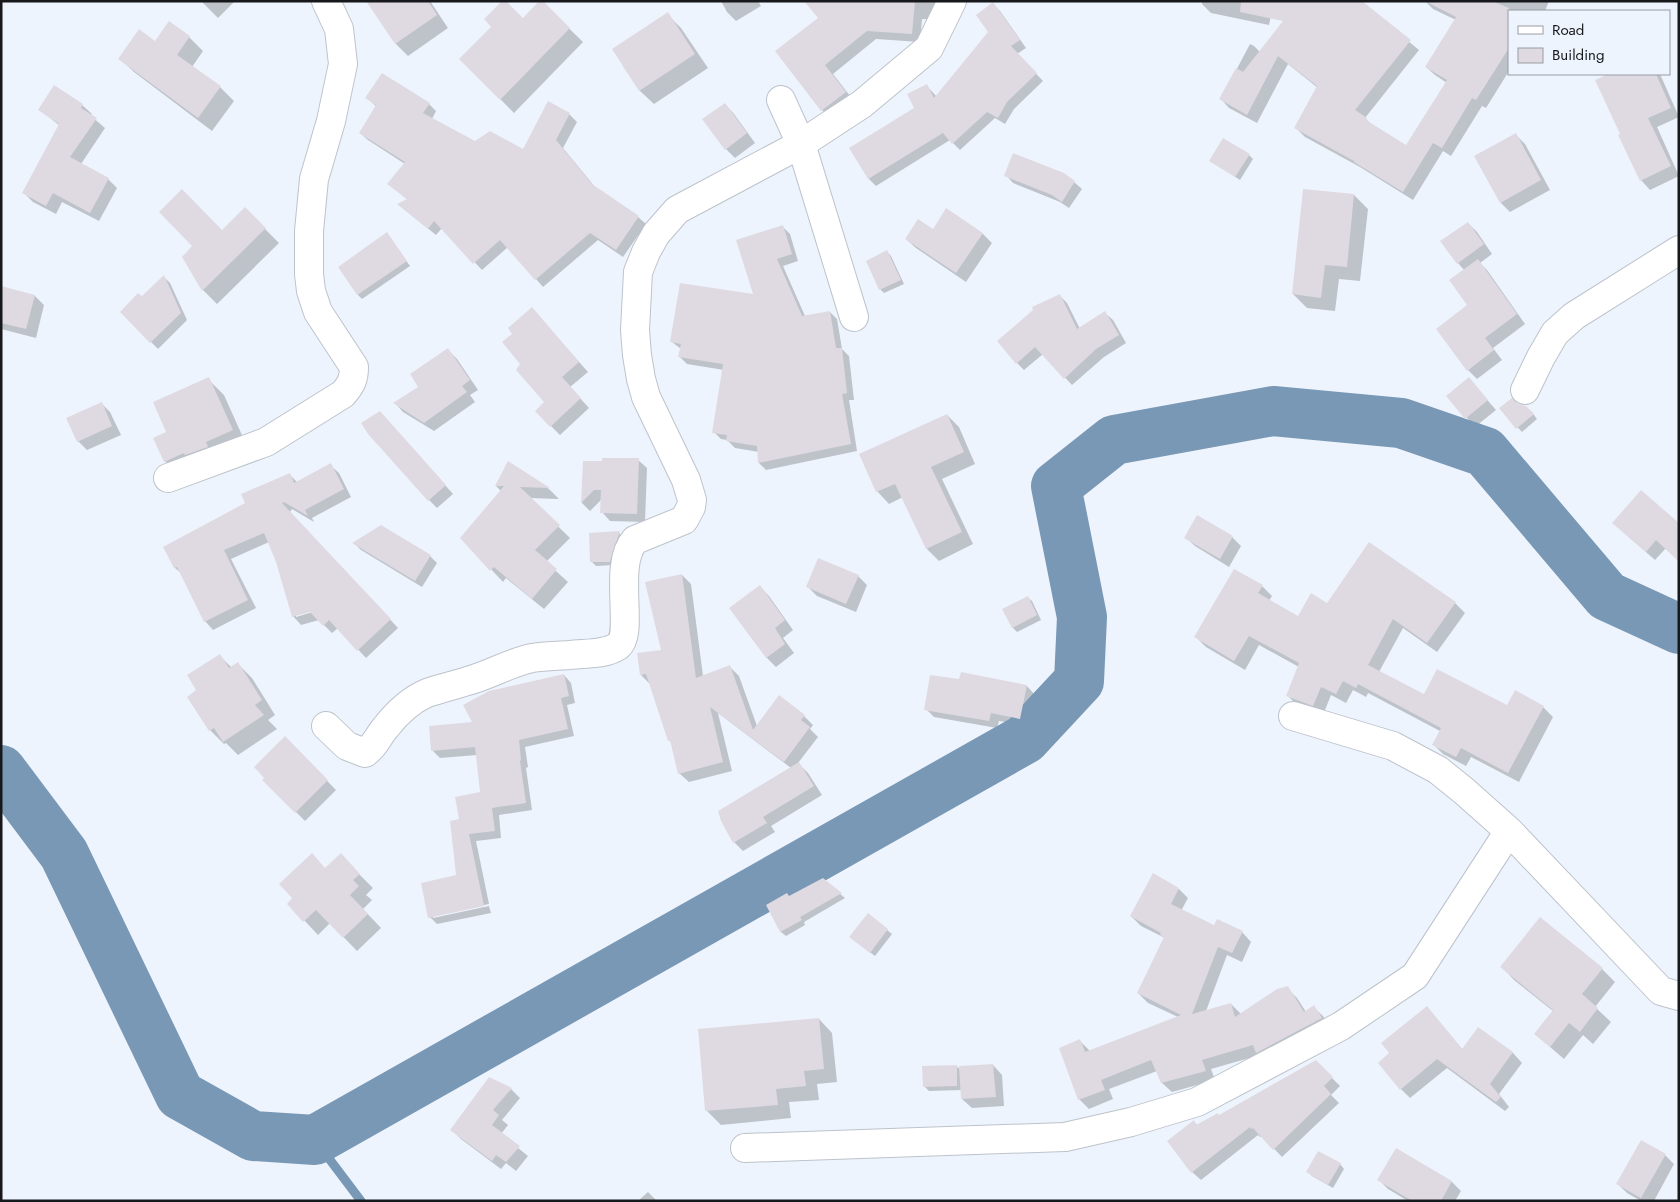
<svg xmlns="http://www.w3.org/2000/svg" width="1680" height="1202" viewBox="0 0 1680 1202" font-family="Jost,sans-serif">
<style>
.shadow{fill:#0003;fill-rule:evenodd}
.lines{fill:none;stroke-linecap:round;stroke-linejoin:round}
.stream{stroke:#7998b5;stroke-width:9}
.river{stroke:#7998b5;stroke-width:50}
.building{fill:#dfdae2}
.minor-casing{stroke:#bdc3cb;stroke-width:30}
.minor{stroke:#fff;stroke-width:28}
</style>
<rect width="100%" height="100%" fill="#eef4fd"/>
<path class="shadow" d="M201,1H235L218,18Z
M367,1H430L448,28L408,56L396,44Z
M541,1L583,42L514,113L461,59L523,19Z
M721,1H758L761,6L736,21L727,12Z
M816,1H936L935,20L922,19L920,42L876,39L833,74L854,101L831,119L822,110L777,51L820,18Z
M1202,1H1274L1269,25L1211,13L1202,4Z
M1360,1L1419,50L1365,118L1374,127L1406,147L1447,83L1435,75L1426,67L1456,20L1433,9L1425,1H1549L1545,11H1509V71L1486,108L1482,106L1451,156L1443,151L1413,200L1360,167L1305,137L1296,128L1318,88L1288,64L1257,123L1229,108L1221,99L1250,44L1254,46L1261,53Z
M993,4L1000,11L1026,48L1017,54L1043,81L1014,109L1005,124L995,118L960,150L950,140L876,186L869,179L850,148L916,108L927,86L937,97L989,32Z
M667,14L681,28L708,68L654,104L640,91L623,66Z
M169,23L189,37L203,51L192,67L220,87L234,101L212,131L134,72L120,59L155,42Z
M1611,74H1660L1679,117L1657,127L1679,176L1650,190L1641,180L1597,80Z
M55,87L82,105L92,114L91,116L105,128L81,164L108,179L117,188L99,221L62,202L56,214L33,202L24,193L60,126L39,109Z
M367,98L429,104L436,111L432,119L475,142L523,151L569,114L577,122L563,148L595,187L638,217L646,224L623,257L598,240L543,287L508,247L482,270L442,228L436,235L399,205L408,200L389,184L405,164L368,140L360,133L377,107Z
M725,104L734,114L755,143L735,158L726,149Z
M1516,135L1525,144L1550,190L1510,212L1501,203L1476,157Z
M1249,155L1253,159L1240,180L1210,160Z
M1006,175L1074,182L1082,189L1069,208L1060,202L1013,183Z
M1304,191L1354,195L1368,209L1360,281L1339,279L1335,311L1307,308L1293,294Z
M245,209L279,243L217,304L203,290L183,257L222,231Z
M946,210L983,234L992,243L966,282L916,248L906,239L933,231Z
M1468,223L1477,232L1492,254L1480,263L1487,270L1525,324L1493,348L1502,360L1477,379L1468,370L1469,305L1464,270L1458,263Z
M783,227L790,234L798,261L783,266L805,316L830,312L837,319L842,349L849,356L854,400H849L857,451L766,470L759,463V452L735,448L727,440L721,439L714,432L724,370L687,364L680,357L681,349L672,342L755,295Z
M387,234L410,266L362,299L358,295Z
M887,252L891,256L904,284L884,293L880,289Z
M164,277L170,283L187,320L158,349L121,312L142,298Z
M1,287L35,296L44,305L36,338L1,329Z
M1059,295L1067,303L1080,329L1105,313L1113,320L1126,343L1104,357L1072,385L1043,354L1024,370L1017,363Z
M532,309L588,372L570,387L589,408L560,435L551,426L546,402L521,364L514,334Z
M448,350L457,359L478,390L470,395L475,402L434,431L403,412L395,403L420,387Z
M1469,379L1496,410L1475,427L1448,396Z
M210,381L224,395L246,444L179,475L165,461L168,433Z
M101,403L110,412L121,435L87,450L78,441Z
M1517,405L1531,411L1537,419L1522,432L1500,409Z
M947,415L959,427L975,464L942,479L973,544L939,561L927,549L903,497L889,504L877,491Z
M388,421L453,494L437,508L429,500Z
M638,460L647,468L645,522L610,521L602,512V499L590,511L582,503L585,462Z
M509,463L549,489L559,499L529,498L570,538L546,562L568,582L544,609L506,578L503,582L462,538L501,491L496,486Z
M330,465L339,473L351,497L312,518L314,522L292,509L290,512L398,628L366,658L338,628L332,633L319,620L301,625L293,616L278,562L269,542L231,559L256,608L213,630L205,621L182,574L175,568L164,548L246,504L289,474L298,483ZM316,609V611L296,617V614Z
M1679,525L1666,548L1655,560L1623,532Z
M619,533L623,537L614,565L596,566L592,562Z
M1185,537H1232L1241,546L1229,567L1195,546Z
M354,543L430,556L437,563L422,587L361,550Z
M682,575L691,584L703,676L730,667L739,676L757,726L804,716L813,725L810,729L818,737L798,763L808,773L822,795L771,826L775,832L743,851L734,842L791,768L718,713L732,771L689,782L679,773L672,743L669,740L650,684L641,675L663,651Z
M858,576L867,585L856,612L817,596L808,587Z
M1262,586L1272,596L1269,601L1298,618L1328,604L1455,603L1465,613L1437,652L1403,628L1379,672L1424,696L1507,707H1543L1553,717L1519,782L1471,757L1466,766L1443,754L1433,744L1440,731L1368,693L1366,697L1353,690L1346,703L1331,695L1323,715L1298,706L1288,696L1299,667L1259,645L1245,670L1206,647L1196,637Z
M760,587L769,596L793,630L783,638L794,653L776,667L767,658L731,608Z
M1027,597L1032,601L1041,620L1017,632L1013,628L1003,610Z
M220,656L232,668L238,664L252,678L275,715L268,720L277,729L238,755L226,743L224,744L210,730L198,690Z
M564,675L571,683L575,703L567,705L574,736L525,747L528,767L526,768L532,810L499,815L501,838L476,841L489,904L433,915V918L489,906L491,913L437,924L430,917L458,876L461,820L482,793L477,755L440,758L433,751L430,727L474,723Z
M1027,686L1035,695L1028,726L999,721L997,728L934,717L926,709Z
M285,738L336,790L305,821L264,780Z
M326,869H354L373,888L366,895L372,900L363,909L381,928L357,951L330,923L318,935L289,904Z
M822,879L845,898L804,922L805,925L786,936L781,932L767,905L789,897Z
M1179,889L1188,898L1181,911L1214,927L1242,932L1251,942L1242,962L1227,955L1206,1011L1231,1004L1241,1014L1287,988L1297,998L1306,1012L1313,1007L1323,1016L1331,1028L1260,1055L1211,1069L1215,1080L1172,1092L1162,1083L1157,1071L1109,1089L1113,1099L1089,1109L1079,1099L1080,1041L1090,1051L1178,1017L1148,1003L1138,993L1165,938L1141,926L1131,916Z
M868,915L892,934L875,956L855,941Z
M1501,966L1602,969L1615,982L1595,1007L1611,1022L1593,1044L1583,1035L1564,1059L1535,1034L1553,1011L1514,980Z
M1427,1007L1463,1050L1478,1029L1513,1053L1522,1063L1499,1094L1509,1107L1505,1111L1447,1068L1410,1098L1401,1089L1391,1054Z
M819,1019L832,1033L837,1082L817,1084L819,1100L789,1102L791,1118L721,1125L707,1111Z
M1316,1062L1340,1086L1331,1095L1339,1103L1282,1157L1262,1136L1260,1137L1258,1135L1201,1180L1192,1172L1194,1122L1198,1126L1219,1116Z
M993,1065L1002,1075L1004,1106L972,1108L962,1099V1090L929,1091L924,1086L956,1066L961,1070Z
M511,1089L520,1098L502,1120L508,1125L501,1134L528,1156L516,1171L506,1163L501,1169L461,1139L452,1130Z
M1396,1150L1452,1182L1461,1191L1455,1201H1408L1388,1189L1379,1180Z
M1665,1155L1674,1164L1654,1201H1641L1627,1193L1618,1184Z
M1340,1164L1344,1169L1333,1188L1312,1176L1308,1172Z
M648,1192L657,1201H638Z"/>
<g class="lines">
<path class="stream" d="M315,1140L361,1201"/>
<path class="river" d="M1,770L64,854L180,1095L253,1136L315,1140L1025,739L1079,681L1082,617L1056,486L1114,440L1273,411L1401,423L1485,452L1607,596L1679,629"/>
</g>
<path class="building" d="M366,1H428L437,15L395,44Z
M502,1H506L523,18L539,1H543L570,28L500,100L459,59L491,27L484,19Z
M804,1H915L912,34L867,31L825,65L846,92L821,111L775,51L818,18Z
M1241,1H1362L1411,40L1355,110L1367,118L1366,120L1406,145L1447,80L1425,67L1456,17L1425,1H1492L1509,8V48L1476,100L1472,98L1442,148L1433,143L1403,192L1354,162V161L1294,128L1317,86L1278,56L1247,115L1219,99L1236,68L1243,72L1283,21L1240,12Z
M993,2L1020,40L1011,46L1037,73L1007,102L998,118L987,112L952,144L943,133L868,179L849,148L914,108L907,94L927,84L934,98L988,32L976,15Z
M668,12L695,54L639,91L612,49Z
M169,21L190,36L177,55L221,86L198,118L118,59L139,29L155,41Z
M382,73L430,103L423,113L475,141L490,131L523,149L548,101L570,113L556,140L592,184L639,216L616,250L590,233L535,280L500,240L473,264L434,221L428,229L397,204L407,199L387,184L405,162L359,133L376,105L365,98Z
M1608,74H1656L1671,108L1648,118L1671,166L1640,181L1618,135L1620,134L1595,80Z
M54,85L83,104L81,108L97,118L70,157L109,178L90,213L53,193L46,206L22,193L59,124L38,110Z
M725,103L747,133L725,150L702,119Z
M1516,133L1541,180L1500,203L1474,156Z
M1223,138L1250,154L1235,177L1209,161Z
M1013,153L1064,173L1075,181L1062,202L1052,195L1004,176Z
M182,189L222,230L245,207L266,228L202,291L182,257L192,246L159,212Z
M1303,189L1354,194L1347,267L1325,265L1321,298L1292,294Z
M946,208L983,233L956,273L905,239L918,219L933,229Z
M1468,222L1484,244L1457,264L1440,241Z
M783,225L792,254L777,259L802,316L830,311L836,348H842L847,393L842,394L851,444L758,463L757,446L726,441L727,435L712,433L723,364L678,357L681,344L670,342L680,283L753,294L736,240Z
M387,232L407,261L357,295L338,267Z
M887,250L901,280L879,290L866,261Z
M1478,259L1517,314L1485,338L1494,350L1467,371L1436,329L1467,305L1449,280Z
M164,275L181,313L150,343L120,312L138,293L142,296Z
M1,286L35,295L26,329L1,323Z
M1060,294L1077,329L1105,311L1119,335L1096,349L1064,379L1035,347L1016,364L997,341L1033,310L1032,307Z
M532,307L579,362L562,377L581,398L550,427L535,411L544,402L516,370L520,364L502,342L512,334L508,328Z
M448,348L470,380L462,386L467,392L424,423L393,403L418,387L410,374Z
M209,377L233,430L206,442L208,447L185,455L184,453L164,462L153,438L166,432L153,402Z
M1469,377L1488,400L1465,419L1446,396Z
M1512,398L1518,404L1526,406L1534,414L1516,429L1499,408Z
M102,402L112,426L77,442L66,418Z
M380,411L446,485L428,501L368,434L361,423Z
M947,414L964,452L931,467L962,532L926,549L895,484L876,492L859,454Z
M602,458H639L637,514L600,513L601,490H594L581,503L583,461H602Z
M508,461L550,488L520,487L560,525L535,550L557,569L532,599L494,567L490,571L460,538L504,486H495Z
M331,463L344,489L305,510L308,516L284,502L282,503L391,619L357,651L329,620L323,626L310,612L292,617L276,562L264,533L224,550L248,600L204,622L177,567L174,568L163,547L245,503L241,494L290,473L294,483Z
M1641,490L1679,523V562L1656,540L1646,552L1612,523Z
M1197,515L1233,536L1220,559L1184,538Z
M381,525L431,555L415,581L352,543Z
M620,531L610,562H590L589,533Z
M1369,542L1456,602L1427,643L1393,619L1368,665L1424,694L1437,669L1507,705L1515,690L1544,706L1508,773L1461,748L1456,757L1432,745L1441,728L1358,684L1356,688L1343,681L1336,694L1321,687L1313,706L1286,696L1299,663L1249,636L1234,661L1194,637L1234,569L1263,585L1258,593L1298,616L1311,593L1327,603Z
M818,558L859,575L846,604L806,587Z
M682,574L696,678L730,665L753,730L779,695L805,715L801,720L810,727L784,762L710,707L723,762L678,774L670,740L668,741L646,674L640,675L637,653L661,650L645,582Z
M760,585L785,620L775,628L785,644L766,658L729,608Z
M1028,596L1037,615L1012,628L1002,609Z
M220,654L229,668L238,662L262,700L255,705L264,715L223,742L214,728L209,731L187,697L196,690L187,675Z
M961,672L1027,685L1020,719L991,713L989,721L924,710L930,675L959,679Z
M564,674L569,696L561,698L568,729L519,740L521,760L520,761L526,803L492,808L495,831L469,834L484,906L428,918L421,883L456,875L450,821L459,819L455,797L480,792L475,747L431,751L429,726L472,722L463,705L489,691Z
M285,736L328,780L295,813L262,780L264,778L254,767Z
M799,762L814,786L763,817L767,823L733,843L721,821L718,811Z
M312,853L325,868L341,853L360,874L353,880L359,886L350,895L368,914L343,938L316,910L303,922L287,904L292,898L279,884Z
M1153,873L1179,888L1171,904L1214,925L1217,919L1243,931L1232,953L1218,947L1192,1014L1231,1003L1235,1017L1277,989L1288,986L1304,1012L1314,1005L1322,1018L1256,1053L1253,1045L1202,1060L1206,1071L1161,1083L1151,1060L1101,1080L1105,1090L1078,1100L1059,1048L1080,1039L1085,1052L1181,1015L1137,993L1164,937L1160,935L1161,933L1130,916Z
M823,878L842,893L800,917L802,920L780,932L766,905L787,893L789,896Z
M868,913L888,929L870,953L849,937Z
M1540,917L1603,968L1582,994L1598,1008L1580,1032L1569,1023L1550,1047L1534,1034L1553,1010L1500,967Z
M1427,1006L1462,1049L1478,1027L1513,1052L1490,1084L1501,1097L1496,1102L1437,1059L1400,1090L1378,1063L1389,1053L1381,1043Z
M819,1018L824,1069L804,1071L806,1086L776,1089L778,1105L705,1111L698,1029Z
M1316,1060L1333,1077L1324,1086L1331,1094L1273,1150L1253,1128L1251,1129L1250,1127L1191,1173L1167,1141L1194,1120L1196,1125L1218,1113L1219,1115Z
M993,1064L996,1097L961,1099L959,1066Z
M957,1065V1086L923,1087L922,1066Z
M489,1077L512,1088L493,1110L499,1115L492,1125L520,1146L506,1162L496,1155L492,1161L450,1130Z
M1641,1140L1666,1154L1641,1198L1616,1184Z
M1396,1148L1452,1181L1441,1201H1412L1377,1180Z
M1318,1151L1341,1163L1328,1185L1306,1172Z"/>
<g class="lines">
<defs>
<path id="minor" d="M781,100L801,144L854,317
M1525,390L1541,357L1555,333L1574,316L1679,250
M168,478L266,442L343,394C351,385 354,379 354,367L318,312L311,291L309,274V231L314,179L331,121L343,64L339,29L326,1
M1293,716L1393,746L1438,770L1464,791L1509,831L1661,991L1679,996
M326,726L347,746L365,753C377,744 377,737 386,727C397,713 411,700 427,693C442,688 459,684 474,679C493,673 512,662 532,658C544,656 557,656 570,655C584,653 605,655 618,646C635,633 612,565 635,540L684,520L691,507L692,500L686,480L646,397L641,379L637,355L635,330L638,272L646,252L656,234L677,210L801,144L862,104L929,48L952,1
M745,1148L1065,1137L1131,1122L1197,1102L1341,1026L1415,976L1509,831"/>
</defs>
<use href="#minor" class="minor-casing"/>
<use href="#minor" class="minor"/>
</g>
<rect width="1680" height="1202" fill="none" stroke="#16181b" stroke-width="5"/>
<rect x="1508" y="10" width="162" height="65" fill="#eef4fd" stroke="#989ca3"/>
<rect x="1518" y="26" width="25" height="8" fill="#ffffff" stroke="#989ca3"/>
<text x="1552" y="35" font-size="15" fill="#16181b">Road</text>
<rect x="1518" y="48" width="25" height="15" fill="#dfdae2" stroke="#989ca3"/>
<text x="1552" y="60" font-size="15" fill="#16181b">Building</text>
</svg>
